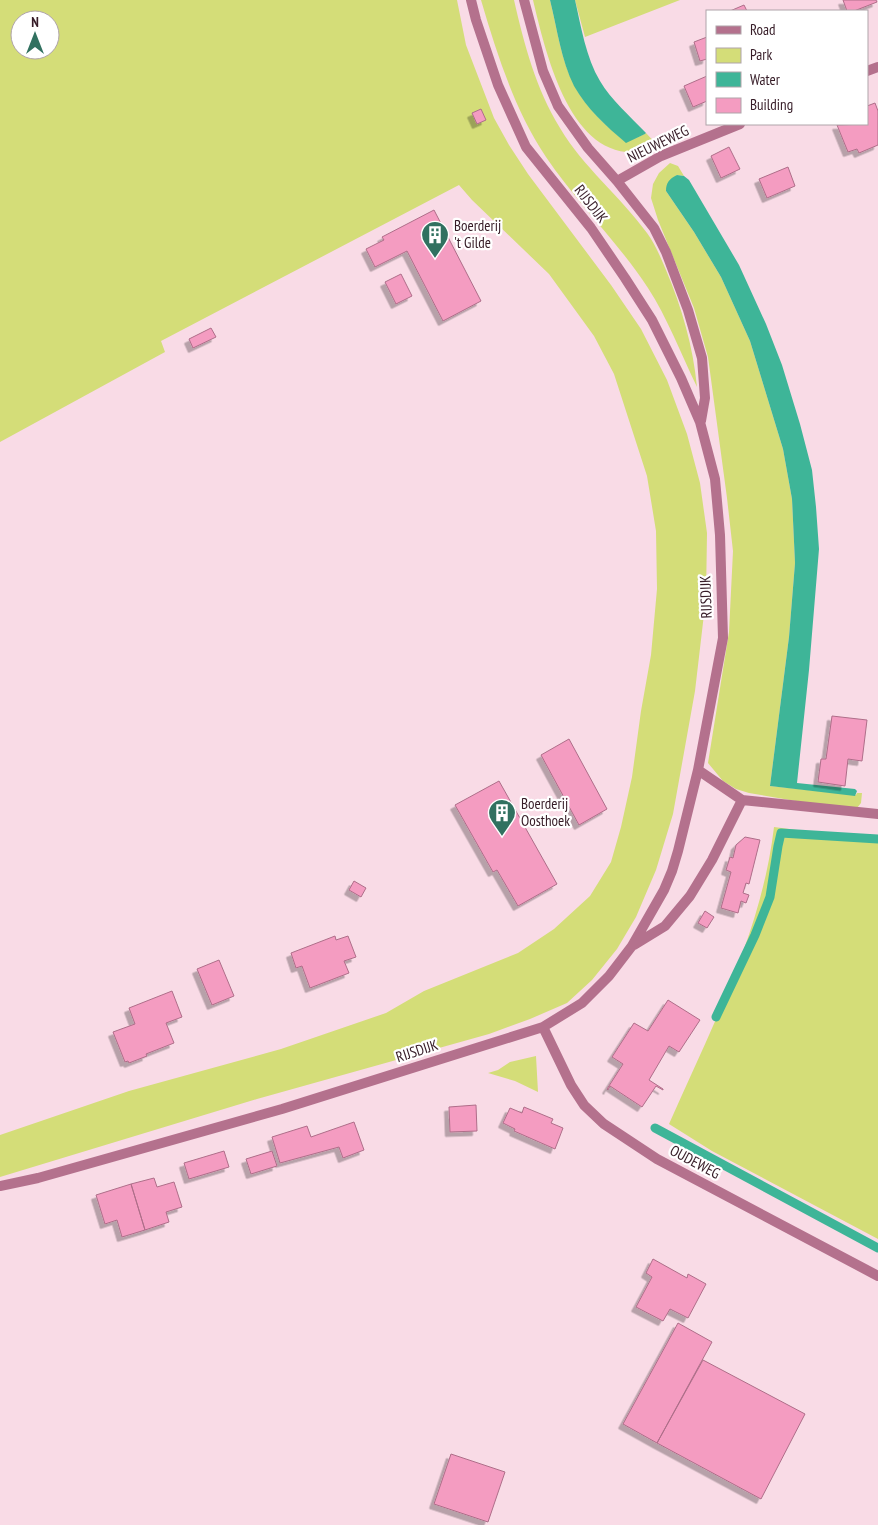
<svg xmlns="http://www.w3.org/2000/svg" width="878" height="1525" viewBox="0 0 878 1525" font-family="'PT Sans Narrow',sans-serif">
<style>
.green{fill:#d4dd78;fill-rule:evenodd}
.water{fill:#3eb598}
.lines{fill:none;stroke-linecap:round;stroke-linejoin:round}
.stream{stroke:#3eb598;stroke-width:9}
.building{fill:#f49cc1;stroke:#ae6e89;filter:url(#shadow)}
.minor{stroke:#b4718d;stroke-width:10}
.labels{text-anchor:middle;stroke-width:4.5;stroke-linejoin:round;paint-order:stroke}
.street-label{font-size:15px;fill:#361c27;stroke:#fff}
.poi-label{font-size:15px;fill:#361c27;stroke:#fff;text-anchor:start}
</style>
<defs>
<filter id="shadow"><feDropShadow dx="-4.5" dy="4.5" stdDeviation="0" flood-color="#0004"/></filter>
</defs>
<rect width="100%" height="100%" fill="#f9dbe6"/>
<path class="green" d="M0,0H457L466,45L494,118L509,145L528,174L611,285L641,329L667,380L687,434L700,483L707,533L706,597L695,691L673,814L656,870L636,917L617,949L592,980L567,1003L530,1019L489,1034L257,1099L0,1177V1135L129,1091L281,1049L386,1013L424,991L518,953L554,929L590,896L611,862L621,827L632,777L641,711L651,655L657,589L656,531L647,476L614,374L594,336L549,274L472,200L459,185L161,341L165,352L0,442ZM20,20H50V50H20Z
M481,0H514C524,44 536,89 560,128C583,167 620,196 647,233C655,244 661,258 666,270C682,308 693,346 697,387C682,356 667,317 648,288C618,242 577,203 546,157C514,109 497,54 481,0Z
M533,0H550C557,28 561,60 574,85C587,109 606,126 626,142L645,134L646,133L659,147C574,179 547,58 533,0Z
M575,0H680L585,37Z
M670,163L678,166L684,176L677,175L666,191L694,232L721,277L750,341L783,449L792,499L795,563L789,637L770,786L856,795L857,793H862L861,803L857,808L819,805L749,793L736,789L723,781L708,763L729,632L733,551L727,498L708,357L694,308L658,220L651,198L653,184L659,173Z
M774,827L865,839H878V1239L712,1151L669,1124C711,1029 762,931 774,827Z
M536,1056L538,1092L515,1081L488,1073L498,1070L510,1062Z"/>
<path class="water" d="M550,0H575C581,26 586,58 600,81C611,100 630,116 646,133L645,134L626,143C606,126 587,109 574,86C561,60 557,28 550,0Z
M677,175L684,176L689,180L739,265L766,324L782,365L800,424L812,470L816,507L819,549L809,670L797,783L855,789L857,791L855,796L770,786L789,637L795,563L792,499L783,449L750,341L721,277L694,232L666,191C666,183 669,179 677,175Z"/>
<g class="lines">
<path class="stream" d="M716,1017L755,935L770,897L778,846L781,833L878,839
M655,1128L878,1248"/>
</g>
<path class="building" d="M843,0H876L877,2L854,11H847Z
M744,5L747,11H730Z
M707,37V59L700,61L694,42Z
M707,76V101L693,107L684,86Z
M875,103L878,111V145L859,153L857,149L848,152L837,125L867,124V106Z
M481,109L486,120L477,124L472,113Z
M729,147L740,169L721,178L711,156Z
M788,167L795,186L767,198L759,179Z
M434,210L481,301L443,321L407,251L375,267L366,249L384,240L382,237Z
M401,274L412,296L396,304L385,282Z
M211,328L216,337L193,348L189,339Z
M832,716L867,720L862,761L848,759L845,786L818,782L821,759H826Z
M569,739L607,809L579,825L541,755Z
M499,781L557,884L518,906L497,870L493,872L455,805Z
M745,837L760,840L749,884L746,883L743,893L749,895L746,903L741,901L738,913L721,908L731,872L726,870L730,857L733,858L736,845Z
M354,881L366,888L361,897L349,890Z
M705,911L714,917L707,928L698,923Z
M335,936L336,940L348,936L356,957L344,961L349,973L310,988L302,966L296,968L291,953Z
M219,960L234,996L212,1005L197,969Z
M172,991L182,1017L166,1023L174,1043L146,1054L147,1056L129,1063L128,1061L125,1062L113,1032L135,1024L129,1008Z
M668,1000L700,1020L679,1052L669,1046L649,1080L663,1089V1090L656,1086L642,1107L610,1086L608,1090L607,1089L623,1064L612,1057L634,1023L648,1031Z
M476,1105L477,1131L450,1132L449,1107Z
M524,1107L553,1119L551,1123L563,1128L555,1149L514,1131L515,1129L503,1123L510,1108L522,1113Z
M354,1122L364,1150L343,1158L339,1147L280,1163L272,1137L307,1126L311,1137Z
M224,1151L229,1167L189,1179L184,1163Z
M272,1151L277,1166L251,1174L246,1159Z
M154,1178L157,1187L174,1182L182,1207L166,1212L169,1222L145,1230L131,1184Z
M131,1184L145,1230L122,1237L117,1220L105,1224L96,1195Z
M653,1259L687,1278L688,1274L706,1284L688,1318L670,1309L663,1321L636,1307L652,1277L646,1273Z
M678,1323L712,1342L657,1443L623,1424Z
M703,1360L805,1414L761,1499L657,1443Z
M451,1454L505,1472L488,1522L434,1504Z"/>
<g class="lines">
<path class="minor" d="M524,0L543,71L558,106L588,148L617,181L654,228L666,252L688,310L702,358L705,398L701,421
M867,71L878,67
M617,181L661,156L740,124
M698,770L742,800L878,814
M634,945L665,926L690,896L712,860L742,800
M543,1027L571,1085L584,1105L604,1124L657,1159L878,1276
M0,1186L38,1178L282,1109L543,1027L582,1003L609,976L632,946L664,890L672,871L678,851L698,770L723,638L720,535L715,479L700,422L681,378L652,320L625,278L591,228L526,147L498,85L476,20L471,0"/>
</g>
<defs>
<symbol id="building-pin" viewBox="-11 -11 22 30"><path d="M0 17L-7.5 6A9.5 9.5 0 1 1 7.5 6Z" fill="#317160" stroke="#fff"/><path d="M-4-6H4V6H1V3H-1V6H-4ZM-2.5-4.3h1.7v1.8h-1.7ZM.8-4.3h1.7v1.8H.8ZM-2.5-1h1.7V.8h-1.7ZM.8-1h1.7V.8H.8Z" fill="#fff"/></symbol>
</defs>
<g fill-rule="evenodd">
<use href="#building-pin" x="419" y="219" width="32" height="43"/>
<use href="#building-pin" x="486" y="797" width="32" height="43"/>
</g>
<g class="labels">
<g class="street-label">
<text transform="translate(658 144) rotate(-26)" y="5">NIEUWEWEG</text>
<text transform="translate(591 204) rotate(52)" y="5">RIJSDIJK</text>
<text transform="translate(706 597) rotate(-92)" y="5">RIJSDIJK</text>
<text transform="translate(417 1051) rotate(-18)" y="5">RIJSDIJK</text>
<text transform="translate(695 1162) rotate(28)" y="5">OUDEWEG</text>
</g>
<g class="poi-label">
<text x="454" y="231">Boerderij<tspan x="454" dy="17">'t Gilde</tspan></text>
<text x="521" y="809">Boerderij<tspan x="521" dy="17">Oosthoek</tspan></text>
</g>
</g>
<rect x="706" y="10" width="162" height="115" fill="#ffffff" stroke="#afa4a9"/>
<rect x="716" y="26" width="25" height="8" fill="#b4718d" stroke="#afa4a9"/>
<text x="750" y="35" font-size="15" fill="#361c27">Road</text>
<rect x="716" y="48" width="25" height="15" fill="#d4dd78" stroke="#afa4a9"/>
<text x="750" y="60" font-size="15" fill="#361c27">Park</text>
<rect x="716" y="72" width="25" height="15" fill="#3eb598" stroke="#afa4a9"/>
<text x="750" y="85" font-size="15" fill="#361c27">Water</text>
<rect x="716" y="98" width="25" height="15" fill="#f49cc1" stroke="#afa4a9"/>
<text x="750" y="110" font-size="15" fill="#361c27">Building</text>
<g transform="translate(35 35)"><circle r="24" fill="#ffffff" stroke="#afa4a9"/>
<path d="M0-4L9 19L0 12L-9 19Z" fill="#317160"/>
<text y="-8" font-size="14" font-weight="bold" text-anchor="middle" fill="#361c27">N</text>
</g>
</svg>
